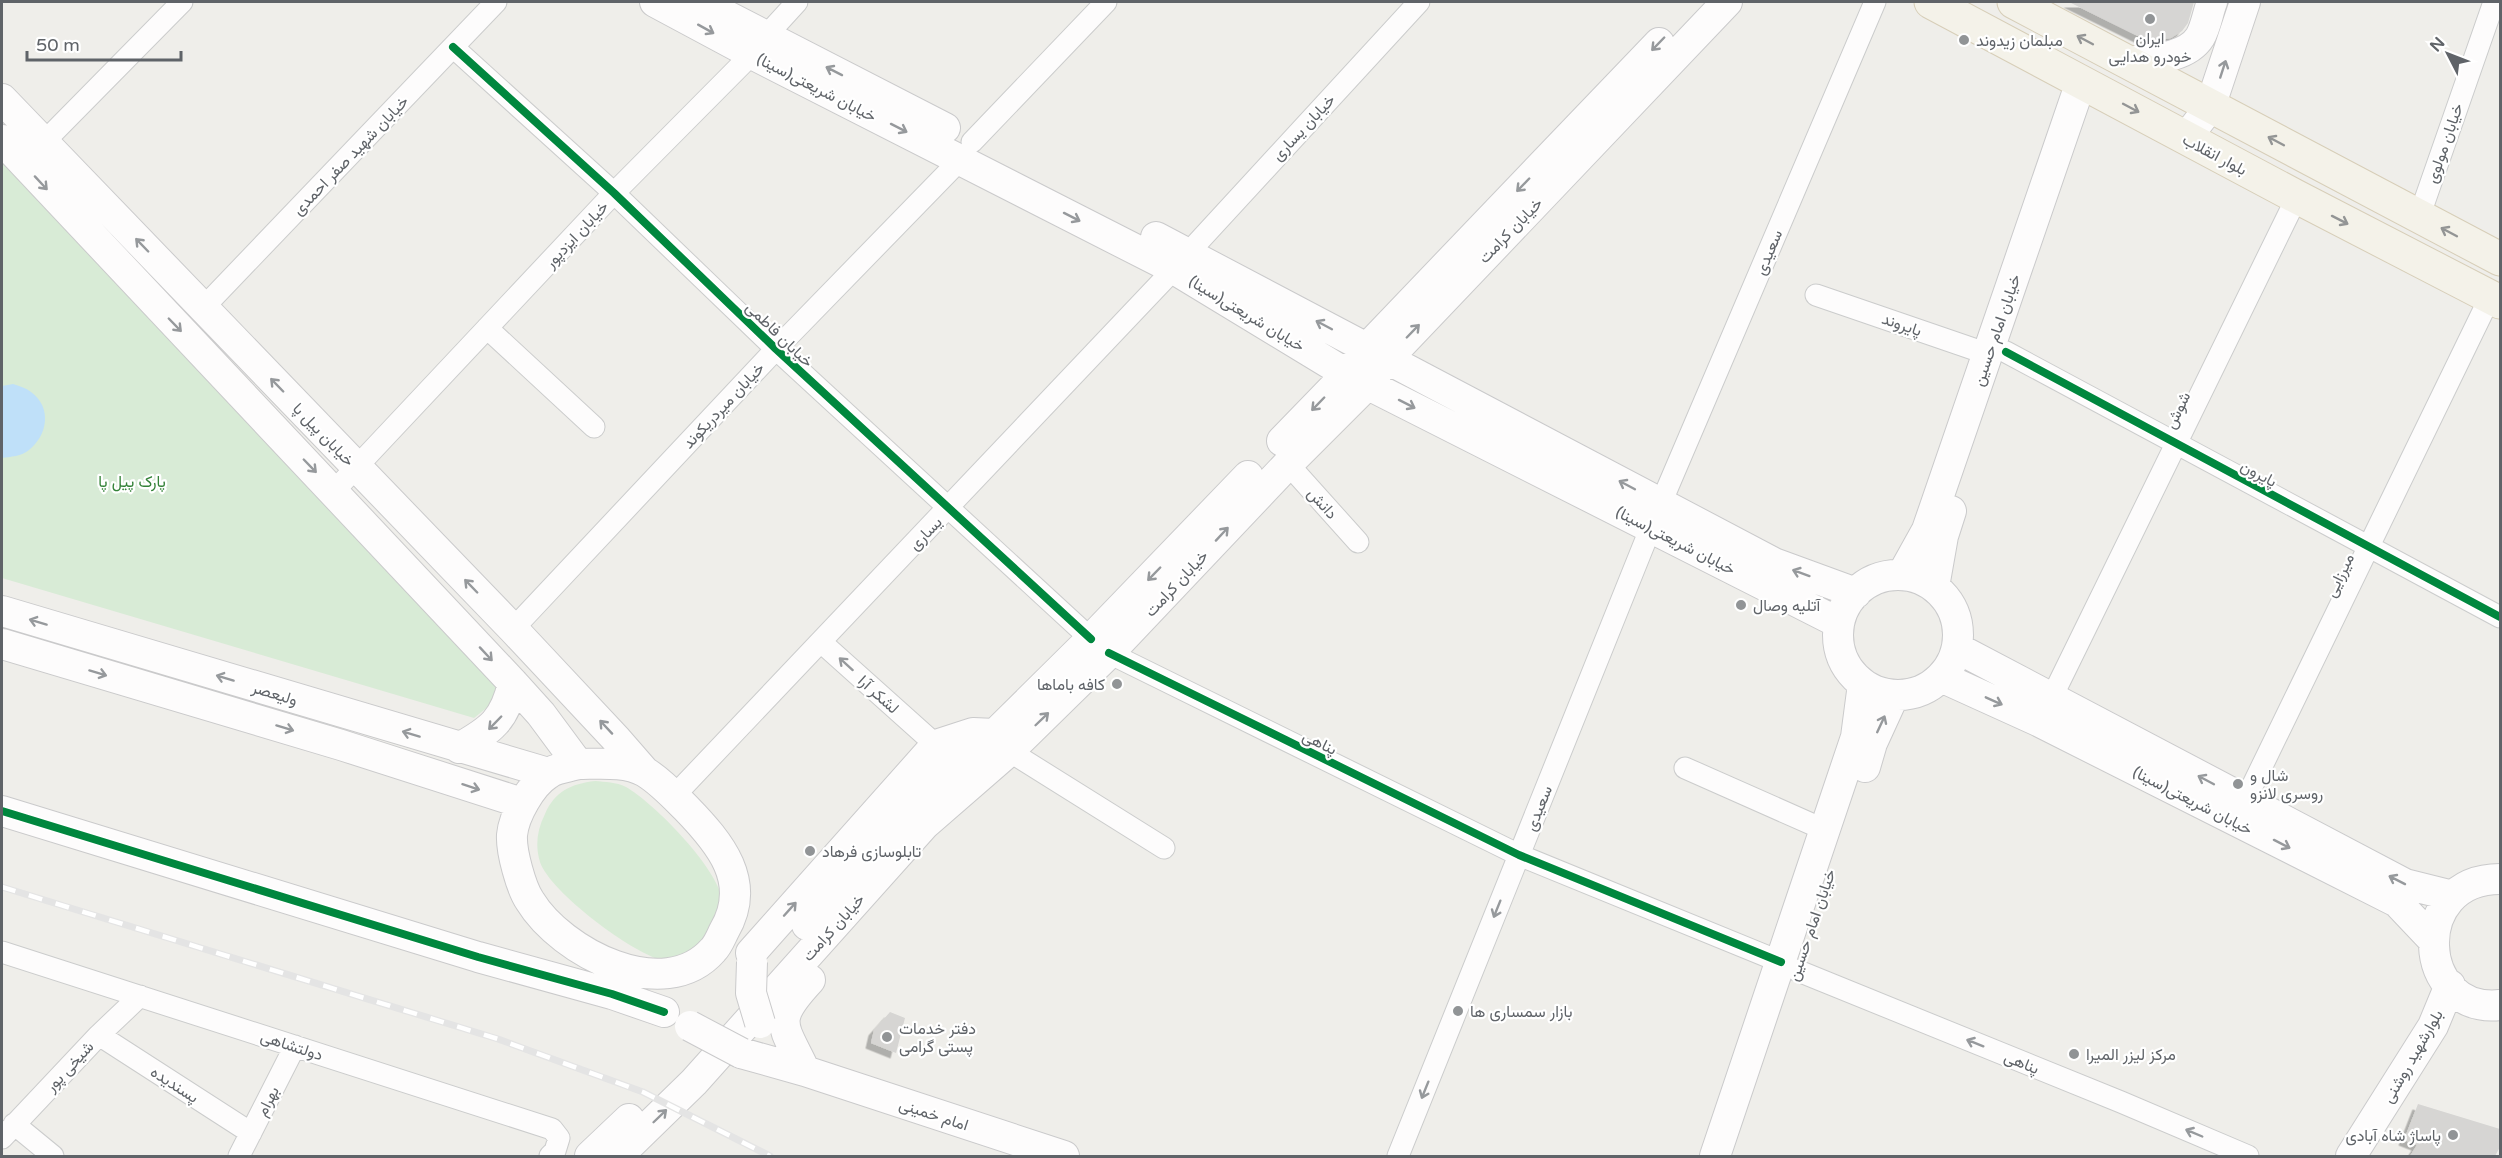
<svg xmlns="http://www.w3.org/2000/svg" width="2502" height="1158" viewBox="0 0 2502 1158" font-family="'Varela Round',Vazirmatn,sans-serif">
<style>
.green{fill:#d8ebd6}
.water{fill:#bfe0f9}
.building{fill:#d6d5d3;filter:url(#shadow)}
.lines{fill:none;stroke-linecap:round;stroke-linejoin:round}
.street-casing{stroke:#cbcccc;stroke-width:23}
.secondary-casing{stroke:#cacacb;stroke-width:32}
.primary-casing{stroke:#d7ceb8;stroke-width:35}
.street{stroke:#fdfcfc;stroke-width:21}
.secondary{stroke:#fdfcfc;stroke-width:30}
.primary{stroke:#f4f2e9;stroke-width:33}
.rail-casing{stroke:#e4e4e4;stroke-width:7}
.rail{stroke:#fff;stroke-width:4.5;stroke-dasharray:14;stroke-linecap:butt}
.secondary-bridge-casing{stroke:#cacacb;stroke-width:32;stroke-linecap:butt}
.secondary-bridge{stroke:#fdfcfc;stroke-width:30}
.cycleway-casing{stroke:#fff;stroke-width:11}
.cycleway{stroke:#00873e;stroke-width:8}
.oneway{stroke:#96999c}
.oneway2{stroke:#939595}
.poi-dot{fill:#919496;stroke:#fff;stroke-width:2}
.labels{text-anchor:middle;stroke-width:4.5;stroke-linejoin:round;paint-order:stroke}
.poi-label{font-size:16px;fill:#5f6368;stroke:#fff;text-anchor:start}
.street-label{font-size:16px;fill:#5f6368;stroke:#fff}
.park-label{font-size:16px;fill:#348238;stroke:#fff}
</style>
<defs>
<filter id="shadow"><feDropShadow dx="-5.5" dy="5.5" stdDeviation="0" flood-color="#0004"/></filter>
</defs>
<rect width="100%" height="100%" fill="#efeeea"/>
<path class="green" d="M2,155L500,678L494,702L474,718L2,578Z
M595,781C605,782 616,782 626,787C653,802 726,875 723,907C723,913 717,921 714,927C709,939 706,944 694,950C686,954 674,963 665,961C634,955 550,892 540,862C535,845 537,830 545,814C555,791 571,784 595,781Z"/>
<path class="water" d="M13,384C19,386 26,388 31,392C52,407 48,435 29,450C22,456 10,457 2,458V386Z"/>
<path class="building" d="M2069,2H2194L2188,23L2182,31L2171,38L2150,42Z
M890,1012L905,1018L896,1053L871,1043L874,1030Z
M2418,1104L2500,1129V1147L2495,1156H2410L2417,1145L2404,1140Z"/>
<g class="lines">
<defs>
<path id="street" d="M453,47L614,193L776,349L1091,639
M972,142L1106,2
M43,143L182,2
M2419,217L2494,2
M1188,253L1419,2
M1816,295L1988,354
M203,308L496,2
M487,328L594,427
M2006,352L2500,617
M1288,464L1358,542
M334,491L614,193L752,54L766,36L797,2
M1661,503L1875,2
M513,629L776,349L961,159
M821,642L936,745
M1109,653L1519,855L1781,962
M2051,699L2297,197
M1009,751L1164,848
M1685,768L1825,830
M674,796L1174,269
M2245,801L2490,297
M2,952L552,1129L559,1138L555,1151L550,1156
M1796,970L2121,1102L2248,1156
M99,1035L251,1133
M14,1124L53,1156
M2,1138L99,1035L140,996
M239,1156L295,1046
M1398,1156L1651,527"/>
<path id="secondary" d="M655,2L752,54L1174,269L1347,374L1839,623
M700,2L945,128
M2127,62C2150,59 2186,59 2200,37C2206,27 2208,12 2212,2
M2,99L513,629L617,740L644,771
M2186,138L2210,107L2245,2
M2,140L513,683L541,714L578,764
M1156,237L1774,563L1856,593
M1282,441L1347,374L1367,348L1659,43
M1902,575L1927,530L2081,82
M1838 635a60 60 0 1 1 120 0a60 60 0 1 1-120 0Z
M1934,587L1943,536L1951,511
M2,611L548,773
M2,644L341,745L522,803
M1957,648L2405,884L2453,896
M1941,677L2038,721L2397,902L2433,940
M459,748C491,730 505,720 513,683
M578,764C599,764 626,761 645,772C660,781 674,796 686,808C720,843 753,882 724,931C721,937 718,945 713,950C664,1006 561,952 530,901C521,888 511,851 512,835C514,815 531,785 548,774C555,768 569,767 578,764Z
M1865,767L1872,743L1894,695
M2,811L478,957L612,994L664,1012
M2500,879C2408,879 2416,1014 2500,1005
M807,925L910,808L948,773L995,734L1091,639L1248,476
M751,953L936,745L973,733L995,734
M741,1053L805,1071L1064,1156
M805,1071C783,1024 771,1022 810,980
M590,1156L629,1119
M618,1156L694,1082L924,825L1009,751L1109,653L1288,464L1368,384L1387,359L1727,2
M1715,1156L1856,737L1863,684
M2351,1156L2433,1026L2450,985"/>
<path id="primary" d="M1931,2L2297,197L2500,302
M2014,2L2500,259"/>
</defs>
<use href="#street" class="street-casing"/>
<use href="#secondary" class="secondary-casing"/>
<use href="#primary" class="primary-casing"/>
<use href="#street" class="street"/>
<use href="#secondary" class="secondary"/>
<use href="#primary" class="primary"/>
<defs>
<path id="rail" d="M2,887L498,1039L643,1092L770,1156"/>
</defs>
<use href="#rail" class="rail-casing"/>
<use href="#rail" class="rail"/>
<defs>
<path id="secondary-bridge" d="M752,962L751,993L760,1023
M690,1026L741,1053"/>
</defs>
<use href="#secondary-bridge" class="secondary-bridge-casing"/>
<use href="#secondary-bridge" class="secondary-bridge"/>
<defs>
<path id="cycleway" d="M453,47L614,193L776,349L1091,639
M2006,352L2500,617
M1109,653L1519,855L1781,962
M2,811L478,957L612,994L664,1012"/>
</defs>
<use href="#cycleway" class="cycleway-casing"/>
<use href="#cycleway" class="cycleway"/>
</g>
<defs><path id="oneway-shaft" d="M-6 0H5M1.5-3L5.5 0L1.5 3" fill="none" stroke-width="1.6" stroke-linecap="round" stroke-linejoin="round" transform="scale(1.5)"/></defs>
<g class="oneway">
<use href="#oneway-shaft" transform="translate(706 29) rotate(29)"/>
<use href="#oneway-shaft" transform="translate(1658 44) rotate(134)"/>
<use href="#oneway-shaft" transform="translate(2223 69) rotate(-72)"/>
<use href="#oneway-shaft" transform="translate(834 71) rotate(-153)"/>
<use href="#oneway-shaft" transform="translate(899 128) rotate(27)"/>
<use href="#oneway-shaft" transform="translate(41 183) rotate(47)"/>
<use href="#oneway-shaft" transform="translate(1523 185) rotate(134)"/>
<use href="#oneway-shaft" transform="translate(1072 217) rotate(27)"/>
<use href="#oneway-shaft" transform="translate(142 245) rotate(-134)"/>
<use href="#oneway-shaft" transform="translate(175 325) rotate(46)"/>
<use href="#oneway-shaft" transform="translate(1324 325) rotate(-152)"/>
<use href="#oneway-shaft" transform="translate(1413 331) rotate(-46)"/>
<use href="#oneway-shaft" transform="translate(277 385) rotate(-134)"/>
<use href="#oneway-shaft" transform="translate(1318 404) rotate(134)"/>
<use href="#oneway-shaft" transform="translate(1407 404) rotate(27)"/>
<use href="#oneway-shaft" transform="translate(310 466) rotate(46)"/>
<use href="#oneway-shaft" transform="translate(1627 485) rotate(-152)"/>
<use href="#oneway-shaft" transform="translate(1222 534) rotate(-47)"/>
<use href="#oneway-shaft" transform="translate(1801 573) rotate(-160)"/>
<use href="#oneway-shaft" transform="translate(1154 574) rotate(134)"/>
<use href="#oneway-shaft" transform="translate(471 586) rotate(-134)"/>
<use href="#oneway-shaft" transform="translate(38 622) rotate(-163)"/>
<use href="#oneway-shaft" transform="translate(486 654) rotate(47)"/>
<use href="#oneway-shaft" transform="translate(846 664) rotate(-138)"/>
<use href="#oneway-shaft" transform="translate(98 673) rotate(17)"/>
<use href="#oneway-shaft" transform="translate(225 678) rotate(-163)"/>
<use href="#oneway-shaft" transform="translate(1994 701) rotate(24)"/>
<use href="#oneway-shaft" transform="translate(1042 719) rotate(-44)"/>
<use href="#oneway-shaft" transform="translate(495 723) rotate(134)"/>
<use href="#oneway-shaft" transform="translate(1881 724) rotate(-65)"/>
<use href="#oneway-shaft" transform="translate(606 727) rotate(-133)"/>
<use href="#oneway-shaft" transform="translate(285 728) rotate(17)"/>
<use href="#oneway-shaft" transform="translate(411 734) rotate(-163)"/>
<use href="#oneway-shaft" transform="translate(2206 780) rotate(-152)"/>
<use href="#oneway-shaft" transform="translate(471 787) rotate(18)"/>
<use href="#oneway-shaft" transform="translate(2282 844) rotate(27)"/>
<use href="#oneway-shaft" transform="translate(2397 880) rotate(-153)"/>
<use href="#oneway-shaft" transform="translate(790 909) rotate(-48)"/>
<use href="#oneway-shaft" transform="translate(1497 909) rotate(112)"/>
<use href="#oneway-shaft" transform="translate(1975 1043) rotate(-158)"/>
<use href="#oneway-shaft" transform="translate(1425 1090) rotate(112)"/>
<use href="#oneway-shaft" transform="translate(660 1116) rotate(-44)"/>
<use href="#oneway-shaft" transform="translate(2194 1133) rotate(-157)"/>
</g>
<g class="oneway2">
<use href="#oneway-shaft" transform="translate(2085 40) rotate(-152)"/>
<use href="#oneway-shaft" transform="translate(2131 108) rotate(28)"/>
<use href="#oneway-shaft" transform="translate(2276 141) rotate(-152)"/>
<use href="#oneway-shaft" transform="translate(2340 220) rotate(27)"/>
<use href="#oneway-shaft" transform="translate(2449 232) rotate(-152)"/>
</g>
<g class="poi-dot">
<circle cx="2150" cy="19" r="6"/>
<circle cx="1964" cy="40" r="6"/>
<circle cx="1741" cy="605" r="6"/>
<circle cx="1117" cy="684" r="6"/>
<circle cx="2238" cy="784" r="6"/>
<circle cx="810" cy="851" r="6"/>
<circle cx="1458" cy="1011" r="6"/>
<circle cx="887" cy="1037" r="6"/>
<circle cx="2074" cy="1054" r="6"/>
<circle cx="2453" cy="1135" r="6"/>
</g>
<g class="labels">
<g class="poi-label">
<text x="2150" y="44" text-anchor="middle">ایران<tspan x="2150" dy="18">خودرو هدایی</tspan></text>
<text x="1976" y="46">مبلمان زیدوند</text>
<text x="1753" y="611">آتلیه وصال</text>
<text x="1105" y="690" text-anchor="end">کافه باماها</text>
<text x="2250" y="781">شال و<tspan x="2250" dy="18">روسری لانزو</tspan></text>
<text x="822" y="857">تابلوسازی فرهاد</text>
<text x="1470" y="1017">بازار سمساری ها</text>
<text x="899" y="1034">دفتر خدمات<tspan x="899" dy="18">پستی گرامی</tspan></text>
<text x="2086" y="1060">مرکز لیزر المیرا</text>
<text x="2441" y="1141" text-anchor="end">پاساژ شاه آبادی</text>
</g>
<g class="street-label">
<text transform="translate(817 87) rotate(27)" y="6">خیابان شریعتی(سینا)</text>
<text transform="translate(1303 127) rotate(-47)" y="6">خیابان یساری</text>
<text transform="translate(2444 143) rotate(-71)" y="6">خیابان مولوی</text>
<text transform="translate(2215 154) rotate(28)" y="6">بلوار انقلاب</text>
<text transform="translate(350 155) rotate(-46)" y="6">خیابان شهید صفر احمدی</text>
<text transform="translate(1510 230) rotate(-46)" y="6">خیابان کرامت</text>
<text transform="translate(576 234) rotate(-47)" y="6">خیابان ایزدپور</text>
<text transform="translate(1768 252) rotate(-67)" y="6">سعیدی</text>
<text transform="translate(1247 313) rotate(31)" y="6">خیابان شریعتی(سینا)</text>
<text transform="translate(1902 324) rotate(19)" y="6">پایروند</text>
<text transform="translate(1996 330) rotate(-71)" y="6">خیابان امام حسین</text>
<text transform="translate(780 334) rotate(44)" y="6">خیابان فاطمی</text>
<text transform="translate(723 405) rotate(-47)" y="6">خیابان میردریکوند</text>
<text transform="translate(2177 410) rotate(-64)" y="6">شوش</text>
<text transform="translate(324 434) rotate(46)" y="6">خیابان پیل پا</text>
<text transform="translate(2259 473) rotate(28)" y="6">پایرون</text>
<text transform="translate(1323 503) rotate(48)" y="6">دانش</text>
<text transform="translate(925 533) rotate(-46)" y="6">یساری</text>
<text transform="translate(1676 540) rotate(27)" y="6">خیابان شریعتی(سینا)</text>
<text transform="translate(2339 575) rotate(-64)" y="6">میرزایی</text>
<text transform="translate(1176 583) rotate(-47)" y="6">خیابان کرامت</text>
<text transform="translate(275 693) rotate(17)" y="6">ولیعصر</text>
<text transform="translate(879 694) rotate(42)" y="6">لشکر آرا</text>
<text transform="translate(1320 742) rotate(26)" y="6">پناهی</text>
<text transform="translate(2193 800) rotate(27)" y="6">خیابان شریعتی(سینا)</text>
<text transform="translate(1538 808) rotate(-68)" y="6">سعیدی</text>
<text transform="translate(1811 925) rotate(-71)" y="6">خیابان امام حسین</text>
<text transform="translate(833 927) rotate(-48)" y="6">خیابان کرامت</text>
<text transform="translate(292 1045) rotate(18)" y="6">دولتشاهی</text>
<text transform="translate(2412 1056) rotate(-60)" y="6">بلوارشهید روشنی</text>
<text transform="translate(2022 1062) rotate(22)" y="6">پناهی</text>
<text transform="translate(69 1066) rotate(-47)" y="6">شیخی پور</text>
<text transform="translate(175 1084) rotate(33)" y="6">پسندیده</text>
<text transform="translate(267 1101) rotate(-63)" y="6">بهرام</text>
<text transform="translate(934 1114) rotate(18)" y="6">امام خمینی</text>
</g>
<g class="park-label">
<text x="132" y="487">پارک پیل پا</text>
</g>
</g>
<rect width="2502" height="1158" fill="none" stroke="#5f6368" stroke-width="6"/>
<g transform="translate(2448 54) rotate(312)" stroke="#ffffff" stroke-width="4.5" paint-order="stroke">
<path d="M0-4.5L10 22L0 15L-10 22Z" fill="#5f6368"/>
<text y="-9" font-size="16" font-weight="bold" text-anchor="middle" fill="#5f6368">N</text>
</g>
<path d="M27 51v9h154v-9" fill="none" stroke="#5f6368" stroke-width="3"/>
<text x="36" y="51" font-size="18" fill="#5f6368" stroke="#ffffff" stroke-width="4.5" paint-order="stroke">50 m</text>
</svg>
